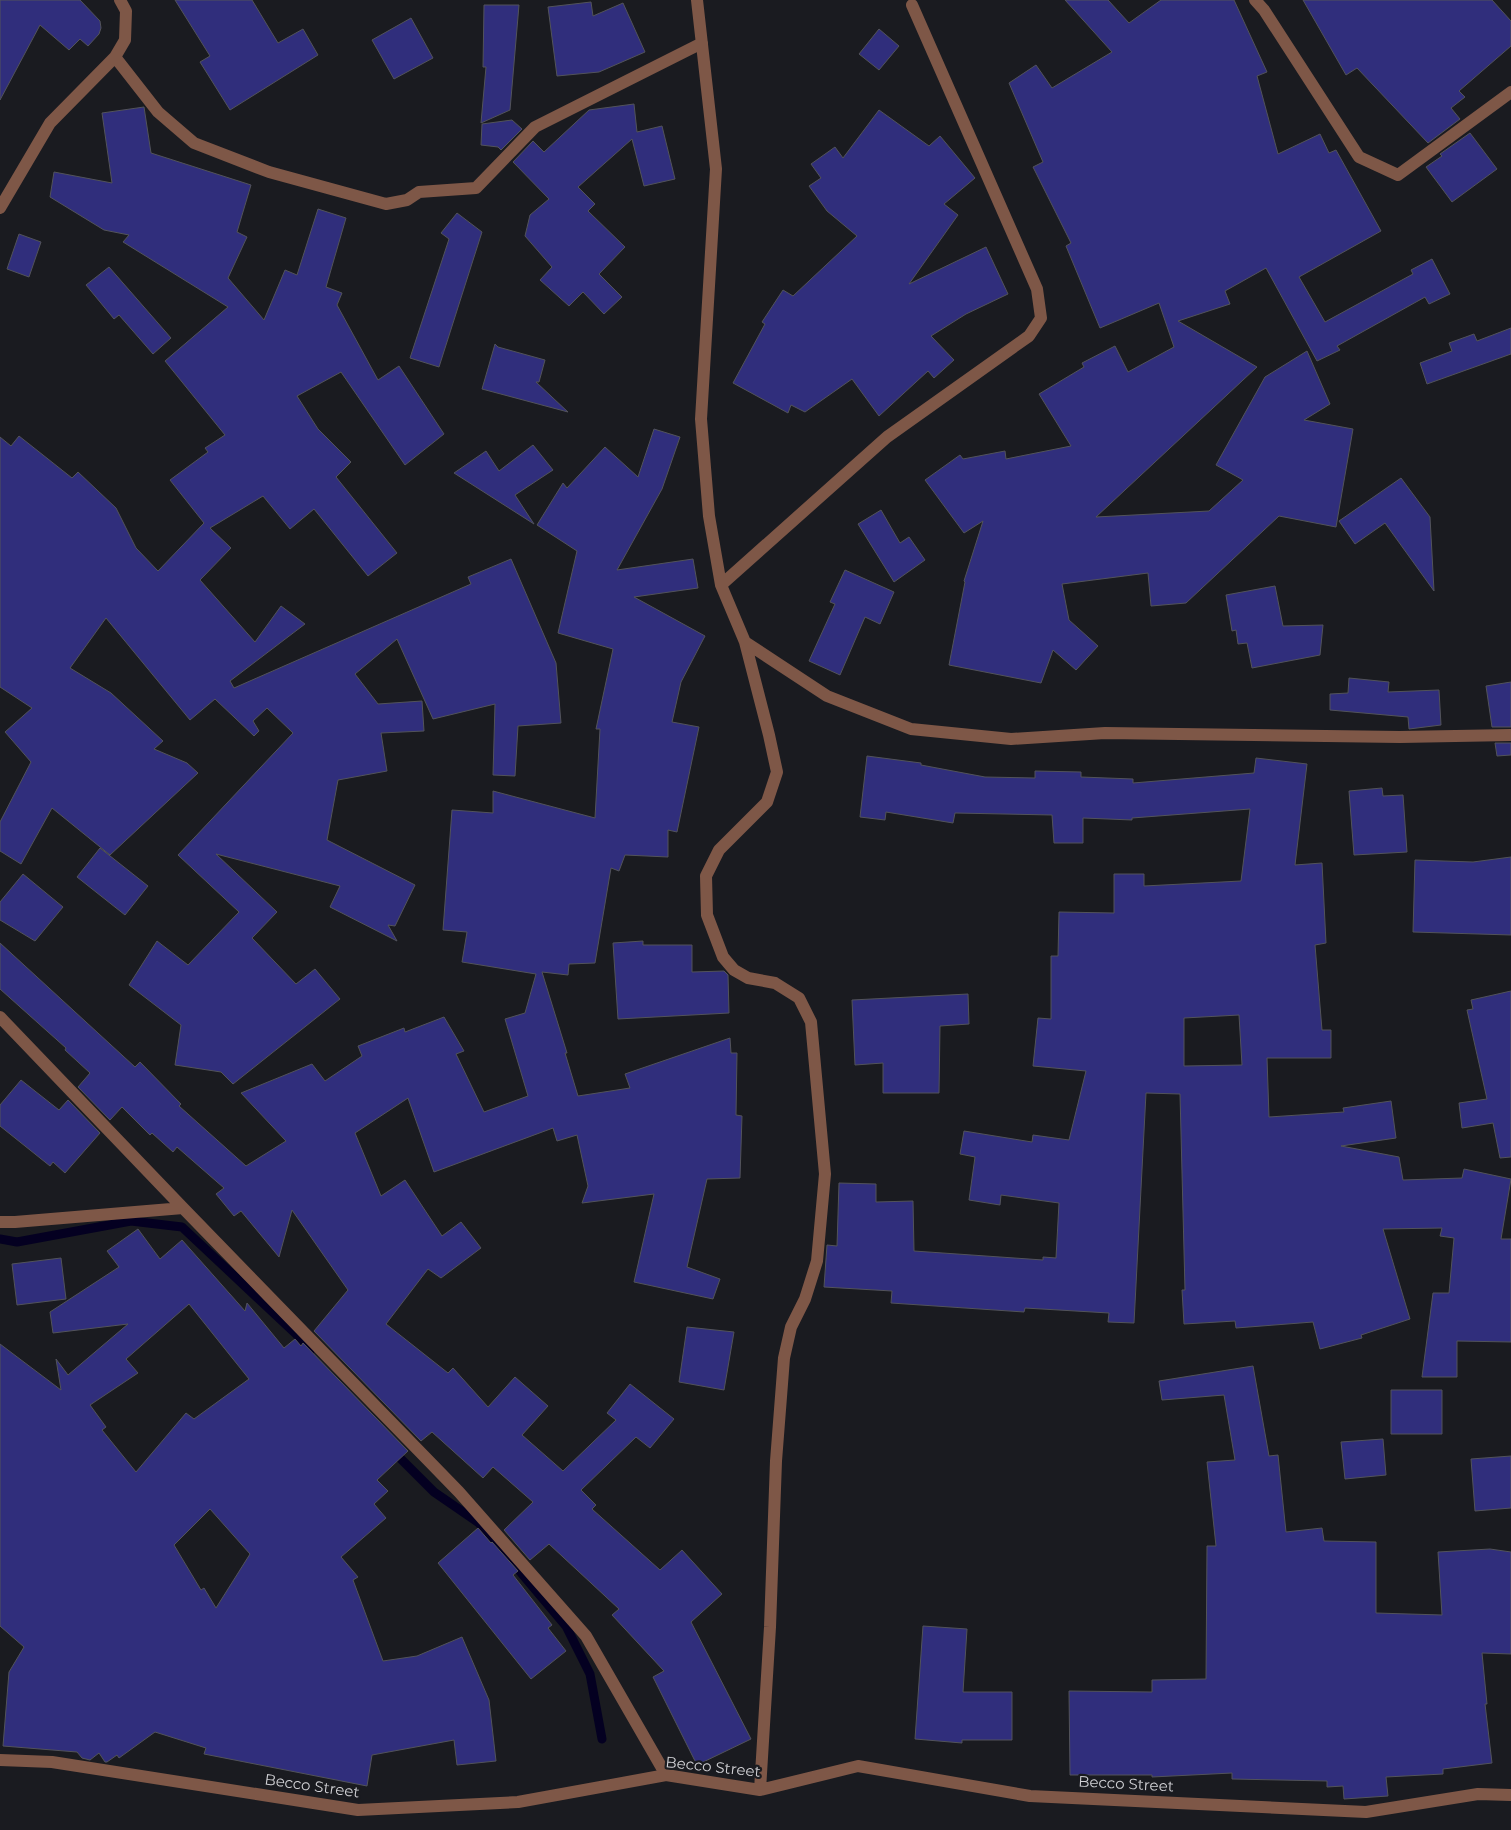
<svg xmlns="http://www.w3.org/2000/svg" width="1511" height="1830" viewBox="0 0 1511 1830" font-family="Montserrat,sans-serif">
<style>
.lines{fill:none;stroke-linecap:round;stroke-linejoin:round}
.stream{stroke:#040021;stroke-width:9}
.building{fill:#302e7c;stroke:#52535a;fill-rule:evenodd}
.minor{stroke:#7e5747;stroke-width:12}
.labels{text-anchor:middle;stroke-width:4.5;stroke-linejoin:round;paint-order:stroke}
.street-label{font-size:15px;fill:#d1d1d5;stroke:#1a1b20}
</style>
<rect width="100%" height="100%" fill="#1a1b20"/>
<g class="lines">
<path class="stream" d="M0,1239L17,1242L131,1221L182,1227L296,1334L310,1351
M393,1451L434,1492L479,1523L566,1626L590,1674L602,1739"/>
</g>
<path class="building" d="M0,0H80L100,21L101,28L99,34L88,46L80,39L69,50L40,25L0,100Z
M175,0H252L278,43L303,29L318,55L230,110L200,62L210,56Z
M1065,0H1108L1129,23L1161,0H1234L1267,72L1257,76L1278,154L1320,134L1329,153L1336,150L1381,231L1299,277L1325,322L1413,274L1411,270L1432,259L1450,294L1429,304L1425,297L1337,346L1340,350L1317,361L1266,268L1225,291L1230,304L1178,321L1257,367L1096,517L1209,511L1243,480L1216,465L1265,377L1307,351L1330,404L1304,420L1353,429L1336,527L1279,516L1186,603L1151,606L1148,573L1062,584L1069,620L1098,646L1076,670L1053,650L1041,683L949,665L965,582L964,581L983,521L964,533L925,480L960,455L963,459L1005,451L1006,459L1071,446L1039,394L1084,367L1082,363L1115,346L1128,372L1174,347L1159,303L1100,328L1066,246L1071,243L1033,167L1043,162L1009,83L1036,65L1052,88L1112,52Z
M1303,0H1492L1511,21V46L1459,91L1465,97L1451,108L1460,119L1428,143L1357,68L1346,75Z
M591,2L593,16L623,3L645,52L599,72L557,76L548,7Z
M484,5H519L510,110L481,123L486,67H483Z
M411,18L433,58L394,79L372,40Z
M879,29L899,46L879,70L859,54Z
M634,104L637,132L662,126L675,179L644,186L632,139L578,187L595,204L588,211L625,247L599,274L622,297L604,314L583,292L569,306L540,280L552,267L525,236L530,215L549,199L513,162L533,141L544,152L589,110Z
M144,107L151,153L251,185L237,232L247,237L228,278L264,320L285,270L297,275L318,209L346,218L326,287L342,293L337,305L378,380L399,366L444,434L405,465L341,372L297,396L318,429L351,462L336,477L397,553L368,576L314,509L290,529L263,496L210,528L231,548L200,580L255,642L281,606L305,624L230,681L234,688L471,584L468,577L511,559L556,663L561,723L518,726L515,776L493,775L495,704L433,719L397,639L355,674L378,704L422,701L424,731L381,733L387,771L338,780L327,840L415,885L395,926L388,925L397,941L330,907L340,886L216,854L277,912L252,938L296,984L315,969L340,999L233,1084L221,1072L175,1065L181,1025L129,985L157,941L188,965L239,912L178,855L293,733L267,708L253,721L259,731L254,736L215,699L190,720L106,618L70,668L111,693L163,741L154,749L187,763L198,773L110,855L52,808L21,864L0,851V822L31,762L5,732L32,708L0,687V437L11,446L19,436L72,478L78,472L116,508L136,548L158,571L204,523L170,480L208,452L205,448L225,435L165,361L228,307L123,242L129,235L104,230L50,197L54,172L112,183L102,113Z
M879,110L929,146L940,136L975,178L944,204L958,215L909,284L986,247L1008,294L966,314L931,336L954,360L934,378L928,371L879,416L852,379L805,412L791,405L788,413L733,383L765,324L762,322L783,290L793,296L857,236L827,211L809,186L821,178L811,164L835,147L843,158Z
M512,120L522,129L501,150L498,147L481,145L482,124Z
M1470,133L1497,169L1452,202L1426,167L1442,156L1440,154Z
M457,213L482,232L439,367L410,358L449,239L441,233Z
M19,234L41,242L29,277L7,269Z
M109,267L171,338L153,354L119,315L114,319L86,285Z
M1511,328V354L1427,384L1420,363L1452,351L1449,343L1474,334L1477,341Z
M495,344L498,347L545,360L539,382H536L568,412L482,389Z
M654,429L680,437L662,489L617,570L693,559L698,588L634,597L705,636L681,682L672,722L699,727L677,832L668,830V857L625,855L619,871L611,868L595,963L569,964L568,975L542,972L567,1053H565L578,1096L630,1088L625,1074L730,1038L731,1053H737L736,1115L742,1116L740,1178L707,1179L687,1267L720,1279L713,1299L634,1282L654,1194L582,1203L588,1186L577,1135L557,1141L553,1128L434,1172L408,1098L355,1133L381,1196L405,1180L442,1236L461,1222L481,1248L441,1278L428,1269L386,1324L448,1373L453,1368L488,1407L515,1377L548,1406L522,1435L563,1471L616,1420L607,1413L630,1384L674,1419L650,1448L636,1437L581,1490L596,1505L592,1509L660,1570L682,1550L722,1594L691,1622L751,1739L697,1765L653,1677L664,1671L612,1615L619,1609L549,1544L530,1560L504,1530L533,1502L493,1467L483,1478L432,1432L421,1441L314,1331L348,1290L292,1210L279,1257L241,1211L234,1216L216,1194L224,1188L177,1147L173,1152L152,1133L150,1135L122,1107L110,1120L78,1087L90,1073L65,1050L66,1048L0,989V943L135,1067L140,1062L181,1104L179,1106L246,1166L286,1141L241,1093L312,1064L325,1081L362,1056L358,1046L404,1028L405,1032L444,1017L464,1051L456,1054L484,1112L528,1096L505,1019L525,1013L536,974L462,962L467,932L443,930L452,810L493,813V791L595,818L600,729H596L613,649L558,633L577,551L537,525L563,483L567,488L605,447L638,477Z
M533,445L553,470L515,495L534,524L454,473L486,451L499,471Z
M1401,478L1430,517L1434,591L1385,523L1355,544L1339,521Z
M881,510L900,543L909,537L925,560L894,582L858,524Z
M845,570L894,592L880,624L865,617L840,675L809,661L835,604L830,602Z
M1275,586L1283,626L1323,625L1320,655L1252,668L1247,643L1238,644L1236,630L1232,631L1226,595Z
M1349,678L1389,682L1388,692L1439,690L1441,725L1409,729L1408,717L1330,710V694L1348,693Z
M1511,682V727H1492L1486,686Z
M1495,743H1511V755L1497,756Z
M867,756L921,763V765L985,777L1035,778V771L1081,772V777L1133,779V783L1254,773L1256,758L1307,764L1295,865L1322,863L1326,943L1315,945L1322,1030H1331V1058H1267L1269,1117L1344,1112L1343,1108L1391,1101L1396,1138L1341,1146L1399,1157L1403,1180L1462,1178L1464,1169L1511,1179L1501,1239H1511V1342L1457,1341V1377H1422L1433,1293H1449L1454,1238L1440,1236L1442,1228L1383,1229L1410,1319L1361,1335L1362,1338L1320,1349L1313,1322L1236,1328L1235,1321L1184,1324L1182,1290H1185L1180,1094L1146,1093L1134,1323L1108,1322L1109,1313L1025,1308L1024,1312L891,1303L892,1291L824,1287L827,1245L837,1246L839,1183L876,1184V1202L913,1201L914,1251L1043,1260V1257L1056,1258L1059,1203L1001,1195L1000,1205L969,1200L975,1157L960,1154L964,1131L1032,1142L1033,1135L1069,1140L1086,1071L1033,1066L1038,1018L1051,1019V956H1058L1059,912L1114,913V874H1144V886L1241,881L1250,809L1132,818V820L1083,818V843H1054L1052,815L955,813L953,823L886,812L885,820L860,817ZM1239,1015L1242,1065L1184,1066V1018Z
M1382,788L1383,796L1403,795L1407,852L1354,855L1349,791Z
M100,848L148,886L125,915L77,877Z
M1511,857V935L1413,932L1415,860L1473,862Z
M23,874L63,907L35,941L0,920V902Z
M643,941V945H692V972L724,971L728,975L729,1013L618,1019L613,943Z
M1511,991V1157L1500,1158L1493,1123L1462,1128L1459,1103L1487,1099L1467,1010L1473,1009L1471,1000Z
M968,994L969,1024L940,1026L939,1093H883V1063L855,1065L852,1000Z
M21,1080L59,1110L68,1100L100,1133L65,1173L53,1162L50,1166L0,1126V1105Z
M138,1229L160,1259L182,1240L245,1311L247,1303L284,1348L295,1339L301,1346L303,1343L408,1451L377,1480L388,1491L374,1504L386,1518L341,1557L358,1577L353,1580L383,1661L417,1656L462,1637L489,1700L496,1761L457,1765L454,1740L372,1755L367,1786L204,1754L206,1748L155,1732L119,1758L117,1755L107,1762H105L99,1753L90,1760L82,1758L77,1752L3,1746L9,1672L24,1647L0,1626V1344L61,1390L56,1359L68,1375L128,1324L53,1333L50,1312L119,1267L107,1251ZM189,1304L249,1379L194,1419L186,1413L136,1472L102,1430L106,1427L90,1405L138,1373L126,1359ZM210,1509L250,1554L216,1608L204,1588L201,1590L174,1545Z
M61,1258L66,1299L17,1305L12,1264Z
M687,1327L734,1332L724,1390L679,1382Z
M1253,1366L1269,1456L1278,1455L1286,1532L1322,1528L1324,1541L1376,1542V1613L1442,1615L1438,1552L1490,1549L1511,1552V1654L1482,1653L1487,1704H1485L1492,1763L1443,1769V1774L1386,1777L1388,1796L1344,1799L1343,1786L1327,1787V1781L1232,1779V1773L1152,1777V1775H1070L1069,1691L1152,1692V1680L1206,1679L1207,1546H1216L1207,1462L1235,1460L1224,1395L1162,1400L1159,1381Z
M1391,1390H1442V1434H1391Z
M1383,1439L1386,1475L1345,1479L1341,1442Z
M1511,1456V1508L1475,1511L1471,1459Z
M478,1528L491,1543L492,1542L518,1571L513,1575L552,1625L548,1628L566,1651L531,1679L438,1563Z
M923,1626L967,1629L963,1692H1012V1740H962V1743L915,1739Z"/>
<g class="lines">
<path class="minor" d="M697,0L716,169L701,419L709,516L721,585L745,642L769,735L777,772L767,802L719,850L706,876L707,915L723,957L734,970L748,978L775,983L799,998L811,1022L825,1174L817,1261L805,1299L791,1327L784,1358L776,1461L770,1627L760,1790
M1255,0L1264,10L1359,157L1398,175L1511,92
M115,57L158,112L194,143L269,172L386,204L407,200L419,192L476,188L535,127L702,43
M0,208L50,123L115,57L125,40L126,11L120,0
M721,585L887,437L1029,336L1041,318L1037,289L912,5
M745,642L827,696L911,729L1011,739L1105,733L1400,737L1511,735
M0,1017L183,1208L459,1492L586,1636L666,1775
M0,1222H15L183,1208
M0,1760L52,1762L358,1810L518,1802L666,1775L760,1790L858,1766L1030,1796L1366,1812L1478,1794L1511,1795"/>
</g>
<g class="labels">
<g class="street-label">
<text transform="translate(713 1767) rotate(6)" y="5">Becco Street</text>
<text transform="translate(1126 1784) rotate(3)" y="5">Becco Street</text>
<text transform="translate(312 1786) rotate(8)" y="5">Becco Street</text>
</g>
</g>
</svg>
